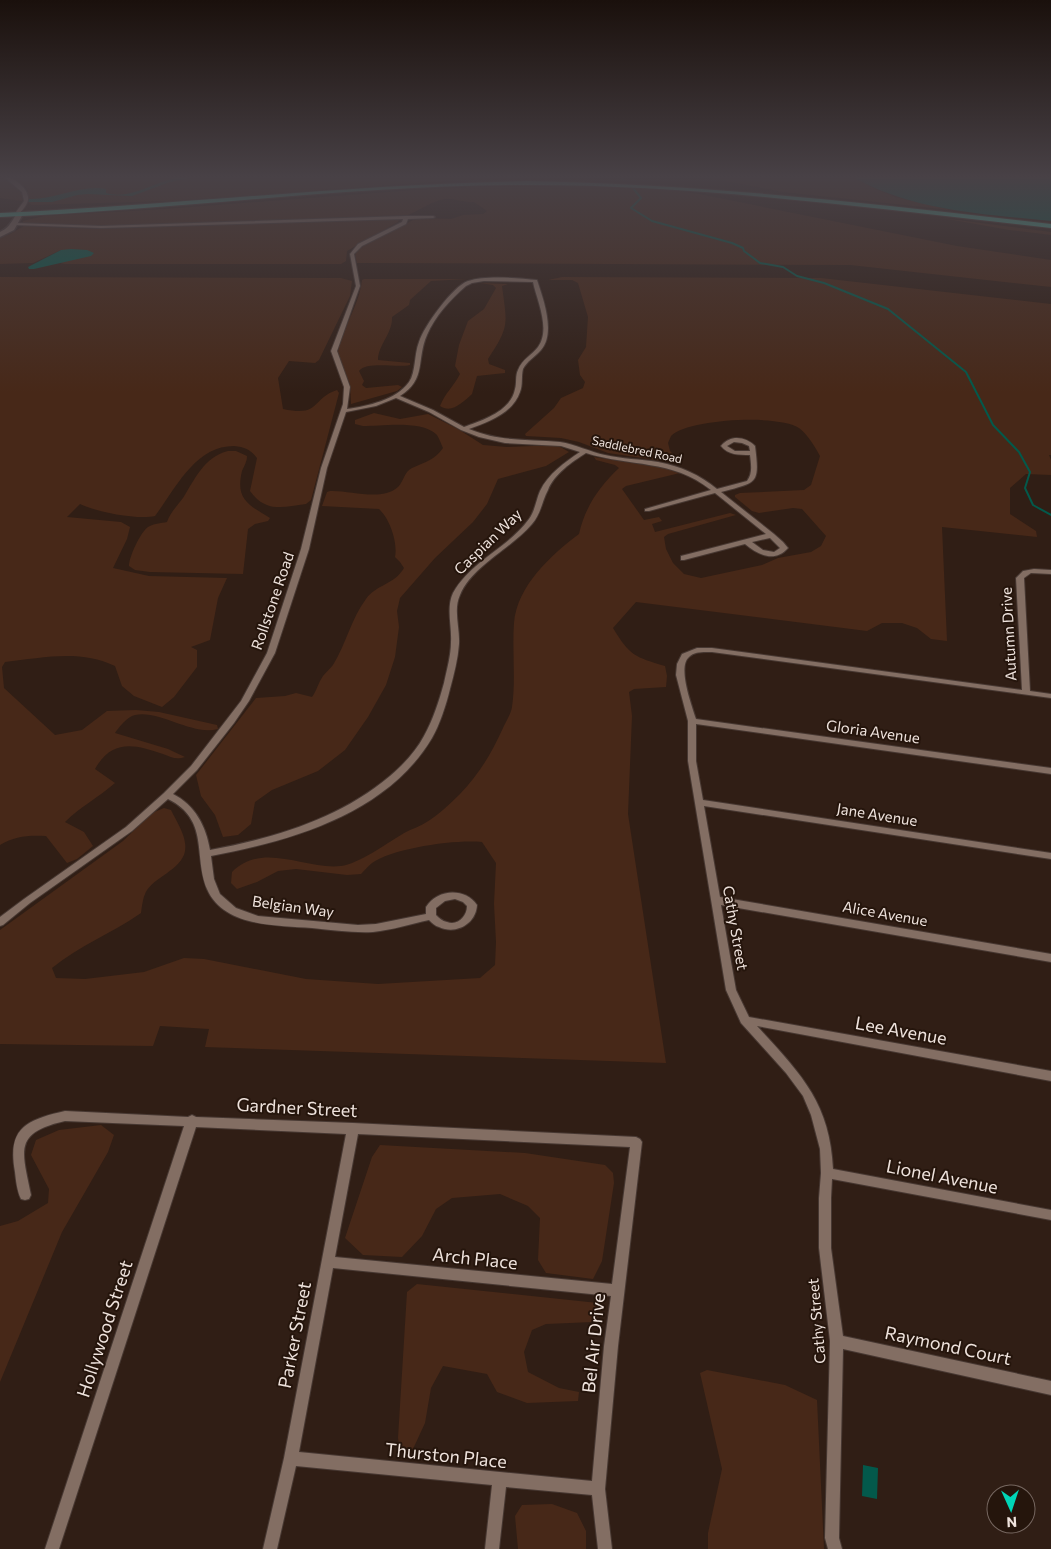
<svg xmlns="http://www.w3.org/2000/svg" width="1051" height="1549" viewBox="0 0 1051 1549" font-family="Commissioner,sans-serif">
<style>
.green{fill:#472818}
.water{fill:#03594b}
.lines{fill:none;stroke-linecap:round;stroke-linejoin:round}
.stream{stroke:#03594b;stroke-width:2}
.minor-casing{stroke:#473832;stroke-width:2}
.secondary-casing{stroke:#473832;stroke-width:3}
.trunk-casing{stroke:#473832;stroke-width:2}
.minor{fill:#836e63;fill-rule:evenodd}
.secondary{fill:#836e63;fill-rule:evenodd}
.trunk{fill:#4ab69f;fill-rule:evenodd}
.labels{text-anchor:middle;stroke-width:4;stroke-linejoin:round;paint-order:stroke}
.far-street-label{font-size:12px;fill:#efe3dd;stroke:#25150c}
.street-label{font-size:15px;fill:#efe3dd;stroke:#25150c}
.near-street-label{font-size:18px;fill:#efe3dd;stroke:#25150c}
</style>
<rect width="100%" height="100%" fill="#301e15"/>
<path class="green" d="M0,177L21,189L24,196L22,201L0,198Z
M9,177H596L601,178L473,179L168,201L32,205L28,202L57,201H24L28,191L26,187Z
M705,177H853L875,189L895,197L951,210L783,192Z
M579,186L671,190L699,194L957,246L1051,260V287L850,265L357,263L355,255L358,249L413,220L420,218L451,219L463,215L483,214L487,211L474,202C464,203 455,198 445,199C432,201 420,210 408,215L97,226L29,224L23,223V221L44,216L165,209L415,190L473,187Z
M942,218L1051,232V235L1009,230Z
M394,219L399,220L398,222L347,251L346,261L341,264H65L60,263L66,261L61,250L33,263L0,264V237L10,234L24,226L97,229Z
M0,277L341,278L352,281L350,296L319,360L315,363L289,361L278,378L283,409C322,417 310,399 337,390L339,393L311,500L306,504C283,507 266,513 250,491L257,458C251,450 245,447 234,446C195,446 176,488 155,516C138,520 96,512 80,504L67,517L121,522L130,527L127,539L113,568L149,576L227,578L218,598L210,640L191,647L197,650V667L174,697L162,707L134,696L122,686L115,666C80,649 42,658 5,662L2,667L4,688L55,735L82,730L107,711L136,710L159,712L217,725L218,729C191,736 161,710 135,715C127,717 119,727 115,733L168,749L185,757C176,760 171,757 163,754C134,744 112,739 95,769L115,783C99,797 80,807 65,822L84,832L93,846L77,859L67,863L46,836C28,835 15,836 0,845Z
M562,277L821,278L1051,304V455H1049L1051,460V475L1026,474L1010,488V514L1036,531L1037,537L942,527L947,641L931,639L917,628L902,623H882L867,631L636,602L613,628C630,656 635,657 665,666L667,676L666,687L634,689L629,692L632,716L628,814L666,1063L205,1047L209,1029L160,1026L153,1046L0,1044V930L123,841L152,813L164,808L171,810C176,820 184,833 185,843C189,867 158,874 147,890C143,896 142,906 141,913C111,934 80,945 52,968L56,978L85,979L144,972L184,958L204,959L306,979L378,984L480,978L495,965L496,942L494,904L496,863L482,842C457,839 392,848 372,863C368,866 365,870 361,874L347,875L296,869L278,871L257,882L237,889L231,883L232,872C263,841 305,870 341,866C358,864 386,844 401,835C408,830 417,828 425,823C437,816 450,804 460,794C480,773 491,754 503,728C506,721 511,714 512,707C516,680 512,651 514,623C517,586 551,555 579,534C585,507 599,487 619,468L615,465L596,460L594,457L665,468L680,473L626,486L622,489L644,520L659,517L662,521L652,524L655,532L730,513L736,515L668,534L664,537L666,549L673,563L684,574L701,578L762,565L778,558L811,552L821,546L826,536L802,509L793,508L759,513L752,511L735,497V495L740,493L804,490L811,485L820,456C815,447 808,435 799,428C779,414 688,419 671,436C670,438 669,441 668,443L670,451L676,457L674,461L670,462L608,453L579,442L561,438L526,436L525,434L554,408L561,398L583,388L585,382L580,375L578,360L586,347L588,317L578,283L572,280H548Z
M364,279H468L431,281L410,300L409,305L392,317C393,333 378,345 378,360L410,363V365C397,368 367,361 359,371L364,381L362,385L366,388L398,385L402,387L397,391L351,404L350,384L337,358C340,330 359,308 362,280Z
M480,283L508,284L502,286C507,324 510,326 488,359L489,364L505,370V373L477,376L472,394C463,402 452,414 440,406C445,393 454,386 460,374L455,366L459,345L468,321L484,309L496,288L493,285Z
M374,413L400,419L428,414L458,429L483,445L507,447L557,445L569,452L546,466L498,479L487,504L473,522L435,558L400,598L397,611L399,627L395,657L386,685L368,717L345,750L318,771L272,790L255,802L251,824L238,835L223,837L215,815L201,796L196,775L256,698L285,696L296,693L312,697C317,690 318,683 323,676C326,672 330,669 333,665C346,644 351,619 366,599C377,584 394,585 404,568L400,562L395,557C398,543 390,519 379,509L322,506L327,492L330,491C350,490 381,502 398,487C404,481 404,472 412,468C425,462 435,460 443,448C441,444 439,437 436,434C421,420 382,426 363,426L355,424V420Z
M228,451H236L247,456C247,462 244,466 242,471C235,500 249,505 270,518L268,521L255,524L248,529L243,574L150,572L135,570L129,566C129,557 140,533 148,527C153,524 161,523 167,522C170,513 177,506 183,498C195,479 204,457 228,451Z
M101,1125L114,1135L108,1152L62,1232L0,1382V1226L18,1221L48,1203L49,1189L31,1155L36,1140L59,1130Z
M380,1145L525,1153L605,1165L613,1173L614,1183L602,1261L593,1279L546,1273L538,1260L540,1218L528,1206L500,1194L452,1198L436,1209L422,1236L402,1257L363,1255L345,1238L372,1157Z
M417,1284L598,1303L602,1313L593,1322L546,1324L532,1330L524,1352L528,1372L559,1388L579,1392L578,1401L527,1403L497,1392L487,1374L443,1366L431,1388L425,1423L413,1449H400L398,1438L407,1292Z
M707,1370L785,1385L817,1400L824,1549H708V1533L722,1469L700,1373Z
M552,1504L577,1513L586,1531V1549H518L515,1516L522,1505Z"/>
<path class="water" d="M196,177L170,182L132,196L88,194L77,195L52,202H28L29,199C55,200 81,184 106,189V193C136,202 167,171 196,177Z
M853,177H1051V221C983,214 913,211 853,177Z
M71,249L87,250L94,253L91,256L34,269H29L28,267L61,250Z
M863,1465L878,1468L877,1499L862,1496Z"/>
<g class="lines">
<path class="stream" d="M621,177L623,179
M632,187L641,198L631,208L652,221L732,243L743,248L744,251L760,263L783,267L797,276L824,283L888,309L966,372L993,425L1019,452L1030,472L1025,488L1033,505L1051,515"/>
<defs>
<path id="minor" d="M4,177C13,176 30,189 28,200C27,205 23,209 20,213L16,212L24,201L22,192Z
M406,216H433L435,217L433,218L408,219L406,224L362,246L354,254L360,286L337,351L350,387L347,409C368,406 396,400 409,382C416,372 414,354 419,342C424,326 453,286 468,281C486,275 518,278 537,280C543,298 556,333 541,350C535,357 527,361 523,369C521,377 523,385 520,392C513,413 489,422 469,429C500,442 528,439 560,442C575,444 590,452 605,455C622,459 640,459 658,462C680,466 700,475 717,489L747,481C753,473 751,464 750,455C739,455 728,455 721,446C730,435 745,436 755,446C760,485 757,482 721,492L774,534L783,542L788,548C775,563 758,555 745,544L684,560H681V556L766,534L715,493L649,511H645V509L711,490C672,459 630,467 586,453C572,462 554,474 548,490C542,501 541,514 532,524C512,548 472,566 460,595C453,610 460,628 459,644C458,659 454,674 450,689C446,705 440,724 432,738C387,814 291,841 211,856L214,879L220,894L236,908L258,916L358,925L376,924L426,914V907C437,889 465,887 477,905C476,924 456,935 439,927C435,926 432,923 429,920C411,924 392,930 373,932C353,933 333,930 312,928C278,925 224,928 207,889C193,856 210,820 168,799L132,831L30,903L3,925L0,926V917L24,899L126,827L164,793L191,766L241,701L267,653L301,549L321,468L343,404L344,387L331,351L356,286L350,254L358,244L402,222L403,219L101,228L15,225L13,224L15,223L101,226ZM484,281L533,282C537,301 551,329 538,347C532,355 522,359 518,370C515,376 517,383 515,389C511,411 483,420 464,427L433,410L400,396C427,379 416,360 427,335C435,316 451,299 466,286L472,283ZM396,398L429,412L461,430L479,437L505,443L561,446L580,452C565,462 548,474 540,491C536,500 535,511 529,519C508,548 471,561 453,593C446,608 452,626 451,642C451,655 447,669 444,683C439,701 433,720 424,736C416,751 403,765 390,776C339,819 274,838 210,850C206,826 195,805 173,794L197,770L234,723L249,701L275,653L309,549L327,468L346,412L376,406ZM734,442L742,443L749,446L750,451H735L727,446ZM770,538L780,548L774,552L763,550L752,542ZM455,899L463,902L467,906C467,916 458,926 447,922C442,921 439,918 436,915V908L445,901Z
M1034,569L1051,570V574L1031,573L1024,578L1030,691L1051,694V698L712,652C704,652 695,651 689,657C677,667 692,706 696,719L1051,768V774L696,724V761L703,800L1051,853V859L704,806L720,897L1051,954V962L721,905L736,990L749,1017L1051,1071V1081L757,1026C800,1073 830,1102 833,1169L1051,1210V1220L832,1179L831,1198V1248L843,1336L1051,1381V1395L843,1349L839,1538L842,1549H828L825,1538L830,1341L819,1248V1198L821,1173L820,1149L811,1115L803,1096L786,1073L741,1023L726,990L688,761V721L676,675L677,664L682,654L697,648H712L1022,690L1016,578L1023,571Z
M65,1111L188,1117L192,1115L196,1117L353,1123L636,1137L640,1139L642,1142L618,1346L605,1489L612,1549H598L592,1495L506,1487L499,1549H485L492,1485L296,1466L277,1549H263L284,1458L346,1134L196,1127L59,1549H45L184,1126L65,1121C13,1133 22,1150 31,1195L29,1199L25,1200L21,1199C17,1191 16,1181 15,1172C7,1128 26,1120 65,1111ZM358,1134L630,1147L612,1284L335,1257ZM333,1268L611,1296L604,1346L592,1481L299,1452Z"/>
<path id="secondary" d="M20,212L23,214L14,230L0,237V232C13,226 11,218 20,212Z"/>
<path id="trunk" d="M529,181C704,184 877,204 1051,224V228C878,209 703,185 529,185C352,185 176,210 0,217V213C177,205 352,184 529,181Z"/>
</defs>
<use href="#minor" class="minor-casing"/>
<use href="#secondary" class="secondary-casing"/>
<use href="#trunk" class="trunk-casing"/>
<use href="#minor" class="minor"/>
<use href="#secondary" class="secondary"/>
<use href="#trunk" class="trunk"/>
</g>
<linearGradient id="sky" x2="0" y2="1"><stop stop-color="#1a100c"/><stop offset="0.45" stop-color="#484146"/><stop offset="1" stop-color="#484146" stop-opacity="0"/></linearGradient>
<rect width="1051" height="393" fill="url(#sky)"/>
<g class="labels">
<g class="far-street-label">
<text transform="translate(637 450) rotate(12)" y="4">Saddlebred Road</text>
</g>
<g class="street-label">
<text transform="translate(488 542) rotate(-44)" y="5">Caspian Way</text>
<text transform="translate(273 601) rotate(-71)" y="5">Rollstone Road</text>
<text transform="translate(1009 634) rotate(-93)" y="5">Autumn Drive</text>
<text transform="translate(873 732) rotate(8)" y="5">Gloria Avenue</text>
<text transform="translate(877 815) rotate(9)" y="5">Jane Avenue</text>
<text transform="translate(293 907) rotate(8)" y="5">Belgian Way</text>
<text transform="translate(885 914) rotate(10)" y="5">Alice Avenue</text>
<text transform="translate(735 928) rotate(80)" y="5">Cathy Street</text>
<text transform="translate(817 1321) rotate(-95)" y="5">Cathy Street</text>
</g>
<g class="near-street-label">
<text transform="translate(901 1031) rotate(10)" y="6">Lee Avenue</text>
<text transform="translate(297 1108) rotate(3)" y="6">Gardner Street</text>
<text transform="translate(942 1177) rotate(11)" y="6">Lionel Avenue</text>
<text transform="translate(475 1259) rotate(6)" y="6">Arch Place</text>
<text transform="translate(105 1329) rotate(-72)" y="6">Hollywood Street</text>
<text transform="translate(295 1335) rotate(-79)" y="6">Parker Street</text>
<text transform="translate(594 1343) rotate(-84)" y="6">Bel Air Drive</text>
<text transform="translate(948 1346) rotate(12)" y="6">Raymond Court</text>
<text transform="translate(446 1456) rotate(6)" y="6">Thurston Place</text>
</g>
</g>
<g transform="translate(1011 1509) rotate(177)"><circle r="24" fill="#25150c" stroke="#766760"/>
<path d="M0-4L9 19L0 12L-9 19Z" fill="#00d5b7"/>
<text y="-8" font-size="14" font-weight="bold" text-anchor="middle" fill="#efe3dd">N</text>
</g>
</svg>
